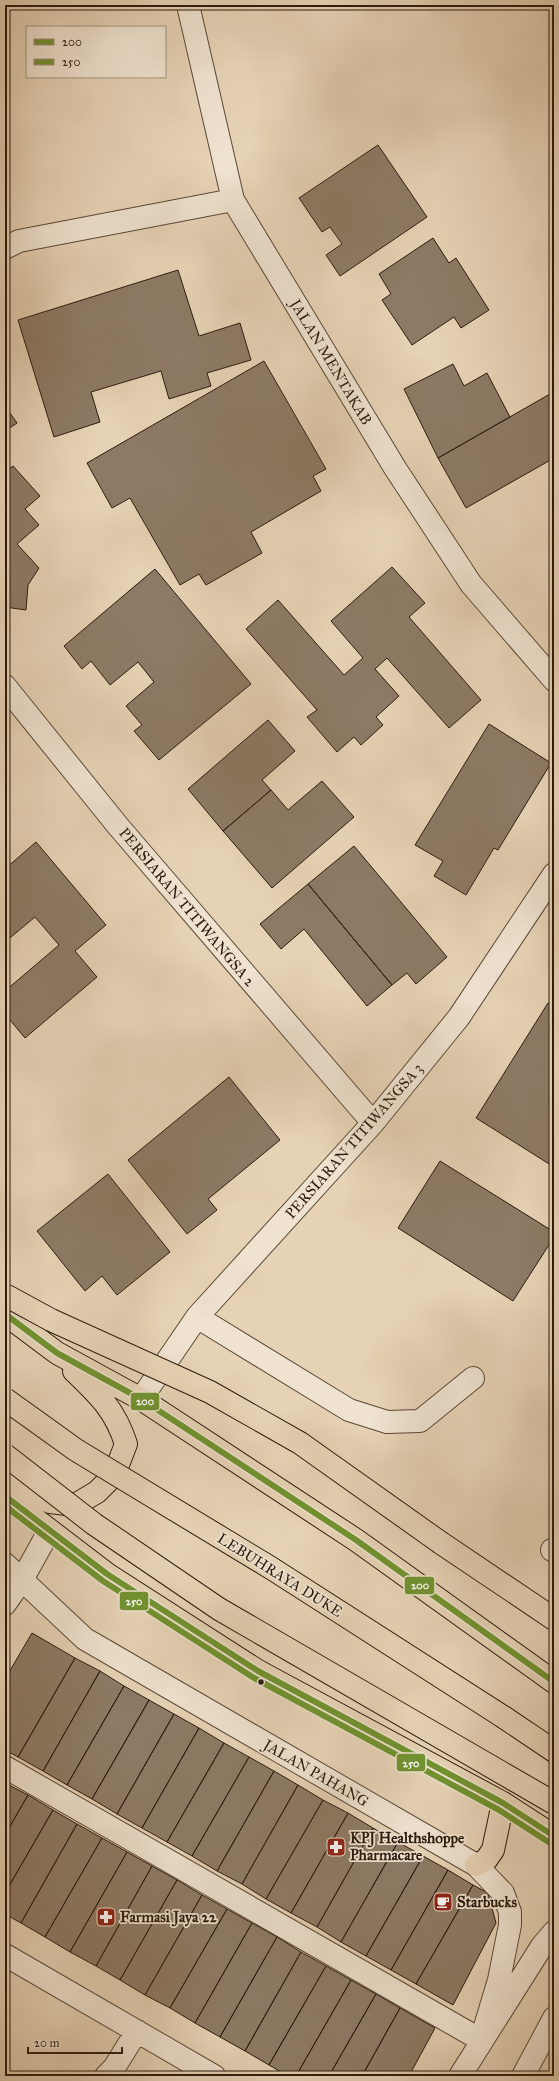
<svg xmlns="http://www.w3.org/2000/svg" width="559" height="2081" viewBox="0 0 559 2081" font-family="'IM FELL Great Primer',serif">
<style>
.building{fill:#8d7a65;stroke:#2c1b0e}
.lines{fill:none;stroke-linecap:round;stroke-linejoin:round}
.minor-casing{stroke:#5a4938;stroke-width:24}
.major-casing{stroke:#2c1b0e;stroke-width:24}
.highway-casing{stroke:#2c1b0e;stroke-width:24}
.minor{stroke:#efe2cf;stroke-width:22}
.major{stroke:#e6d2b5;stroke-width:22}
.highway{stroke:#e6d2b5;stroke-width:22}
.highway-bridge-casing{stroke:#2c1b0e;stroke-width:24;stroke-linecap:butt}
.highway-bridge{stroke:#e6d2b5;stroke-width:22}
.bus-1-casing{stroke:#efe2cf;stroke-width:9}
.bus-2-casing{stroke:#efe2cf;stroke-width:9}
.bus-1{stroke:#719330;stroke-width:6}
.bus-2{stroke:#719330;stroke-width:6}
.bus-dot{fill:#2c1b0e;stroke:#efe2cf;stroke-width:1.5}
.labels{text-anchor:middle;stroke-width:3.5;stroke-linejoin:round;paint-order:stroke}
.street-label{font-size:15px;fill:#2c1b0e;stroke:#efe2cf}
.poi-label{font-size:15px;font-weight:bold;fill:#2c1b0e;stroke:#efe2cf;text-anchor:start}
.line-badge{stroke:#efe2cf;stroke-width:1.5}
.badge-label{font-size:11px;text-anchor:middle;font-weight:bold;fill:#fff}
</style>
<rect width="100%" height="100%" fill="#e6d2b5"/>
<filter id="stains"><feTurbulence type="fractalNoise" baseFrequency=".005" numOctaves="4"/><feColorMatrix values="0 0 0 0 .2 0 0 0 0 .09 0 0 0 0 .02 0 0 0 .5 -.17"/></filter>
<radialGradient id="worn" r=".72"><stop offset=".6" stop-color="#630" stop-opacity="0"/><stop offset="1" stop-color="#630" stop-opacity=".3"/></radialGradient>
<path class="building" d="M5,5H22V6L5,9Z
M63,5H82L64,9Z
M378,145L427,217L340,276L326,255L342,244L330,227L322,232L299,198Z
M433,238L449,263L456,258L489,310L461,328L454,317L412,345L382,300L391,294L379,274Z
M178,270L199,336L240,323L251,360L207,373L211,386L169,399L161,371L91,392L100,422L54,437L18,320Z
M264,361L326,469L313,476L321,491L251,532L262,553L206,585L199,574L180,585L130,498L112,508L87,463Z
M453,364L464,386L487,373L510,417L438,458L404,389Z
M550,394L554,401V458L466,508L438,458Z
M5,406L17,423L5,431Z
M13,466L40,496L25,509L39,525L17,544L39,568L28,585L26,610L5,607V472Z
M392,567L425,603L409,617L481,700L449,728L387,658L375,669L399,696L376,717L383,725L361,745L354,737L337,752L307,717L317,710L246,629L278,600L344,675L363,658L331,621Z
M155,569L251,684L159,760L134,731L142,725L126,706L154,682L138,662L110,685L91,661L82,669L64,646Z
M268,720L295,751L262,780L271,790L223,831L188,789Z
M489,724L551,763L498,850L494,848L466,895L434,876L443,861L415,845Z
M322,781L354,817L272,888L223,831L271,790L288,810Z
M36,842L106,925L75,951L97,977L25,1038L5,1014V991L59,945L35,917L5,942V869Z
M354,846L447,957L416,984L407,973L392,985L308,884Z
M308,884L392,985L367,1006L304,929L281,949L260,924Z
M548,1003L554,1006V1167L476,1118Z
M229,1077L280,1140L208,1199L217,1210L187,1234L128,1160Z
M440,1161L554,1232V1237L513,1301L398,1228Z
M108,1174L170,1252L117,1295L102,1276L85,1291L37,1231Z
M32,1633L75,1658L18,1757L5,1750V1679Z
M75,1658L100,1671L43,1771L18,1757Z
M100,1671L124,1686L67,1785L43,1771Z
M124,1686L149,1700L92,1799L67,1785Z
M149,1700L174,1714L117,1814L92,1799Z
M174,1714L199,1728L142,1828L117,1814Z
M199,1728L224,1743L167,1842L142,1828Z
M224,1743L249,1757L192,1856L167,1842Z
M249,1757L274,1771L217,1871L192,1856Z
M274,1771L298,1785L242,1884L217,1871Z
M5,1783L28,1795L5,1835Z
M298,1785L323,1800L266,1899L242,1884Z
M28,1795L53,1810L5,1893V1835Z
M323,1800L348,1813L291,1913L266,1899Z
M53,1810L77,1824L21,1923L5,1914V1893Z
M348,1813L373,1828L317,1927L291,1913Z
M77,1824L102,1838L45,1937L21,1923Z
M373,1828L398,1842L341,1942L317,1927Z
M102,1838L127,1852L70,1952L45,1937Z
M398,1842L423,1856L366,1956L341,1942Z
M127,1852L152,1866L96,1966L70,1952Z
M423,1856L448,1870L391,1970L366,1956Z
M152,1866L177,1880L120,1980L96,1966Z
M448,1870L473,1885L416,1984L391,1970Z
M177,1880L202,1895L145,1995L120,1980Z
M473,1885L488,1893L496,1923L453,2005L416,1984Z
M202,1895L227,1909L170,2008L145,1995Z
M227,1909L252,1923L195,2023L170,2008Z
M252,1923L277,1937L220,2037L195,2023Z
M277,1937L301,1952L245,2051L220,2037Z
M301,1952L326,1966L269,2065L245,2051Z
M326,1966L351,1980L296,2076H288L269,2065Z
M351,1980L376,1994L329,2076H296Z
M376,1994L400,2008L362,2076H329Z
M400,2008L435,2028L409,2076H362Z"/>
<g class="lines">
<defs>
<path id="minor" d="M188,5L233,200L395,468L471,584L554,680
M5,248L19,241L233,200
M5,686L118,826L373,1123
M197,1317L349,1410L387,1422L420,1421L473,1378
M141,1399L197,1317L373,1123L459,1017L554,874
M552,1550L554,1551
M5,1564L85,1639L476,1865L503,1893L510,1912V1925L499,1980L481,2040
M5,1604L22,1580L49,1531
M5,1767L481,2040
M5,1955L214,2076
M106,2076L114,2068L137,2031
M460,2076L542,1946L554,1932
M523,2076L554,2018"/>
<path id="major" d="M5,1314L57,1353L141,1399L356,1540L554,1682
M5,1483L50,1502L75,1505L97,1492L114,1475L126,1444C115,1410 100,1396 74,1371
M5,1496L107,1574L258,1671L503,1803L554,1836
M476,1865L486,1860L493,1850L503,1803"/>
<path id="highway" d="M441,1543L554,1619
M505,1718L554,1751"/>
</defs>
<use href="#minor" class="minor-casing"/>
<use href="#major" class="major-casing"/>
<use href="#highway" class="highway-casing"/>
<use href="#minor" class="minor"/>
<use href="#major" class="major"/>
<use href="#highway" class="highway"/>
<defs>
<path id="highway-bridge" d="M5,1295L51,1320L210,1392L300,1443L441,1543
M5,1399L76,1450L271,1568L505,1718
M5,1455L94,1524L219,1609L554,1803"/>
</defs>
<use href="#highway-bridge" class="highway-bridge-casing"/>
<use href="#highway-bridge" class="highway-bridge"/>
<defs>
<path id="bus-1" d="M5,1314L57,1353L141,1399L356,1540L554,1682
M5,1496L107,1574L258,1671L503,1803L554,1836"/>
<path id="bus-2" d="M5,1506L103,1581L254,1678L499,1810L550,1843"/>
</defs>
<use href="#bus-1" class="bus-1-casing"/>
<use href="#bus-2" class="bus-2-casing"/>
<use href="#bus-1" class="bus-1"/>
<use href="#bus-2" class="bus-2"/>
</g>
<defs>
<symbol id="pharmacy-square" viewBox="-11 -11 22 22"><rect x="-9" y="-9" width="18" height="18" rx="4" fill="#8f2418" stroke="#efe2cf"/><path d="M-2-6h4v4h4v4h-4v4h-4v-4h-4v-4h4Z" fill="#fff"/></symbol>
<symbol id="cafe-square" viewBox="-11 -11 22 22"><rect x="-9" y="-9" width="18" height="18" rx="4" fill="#8f2418" stroke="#efe2cf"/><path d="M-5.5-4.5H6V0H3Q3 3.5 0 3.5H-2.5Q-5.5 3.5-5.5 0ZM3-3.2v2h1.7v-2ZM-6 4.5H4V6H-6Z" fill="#fff"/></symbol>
</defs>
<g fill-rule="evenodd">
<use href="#pharmacy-square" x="325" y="1836" width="22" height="22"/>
<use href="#cafe-square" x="432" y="1891" width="22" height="22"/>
<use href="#pharmacy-square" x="95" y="1906" width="22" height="22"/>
</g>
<circle class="bus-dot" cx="261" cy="1682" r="3.5"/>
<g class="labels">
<g class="street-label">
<text transform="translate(331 362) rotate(59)" y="5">JALAN MENTAKAB</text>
<text transform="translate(187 907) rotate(50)" y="5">PERSIARAN TITIWANGSA 2</text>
<text transform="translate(354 1141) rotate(-49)" y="5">PERSIARAN TITIWANGSA 3</text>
<text transform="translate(280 1575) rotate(32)" y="5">LEBUHRAYA DUKE</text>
<text transform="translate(316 1773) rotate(30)" y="5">JALAN PAHANG</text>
</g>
<g class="poi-label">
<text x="350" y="1843">KPJ Healthshoppe<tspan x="350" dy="17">Pharmacare</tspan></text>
<text x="457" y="1907">Starbucks</text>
<text x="120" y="1922">Farmasi Jaya 22</text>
</g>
</g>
<g class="line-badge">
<rect x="130" y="1392" width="30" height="19" rx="4" fill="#719330"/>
<rect x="404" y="1576" width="31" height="19" rx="4" fill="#719330"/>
<rect x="119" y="1591" width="30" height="20" rx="4" fill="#719330"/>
<rect x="396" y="1753" width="30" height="19" rx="4" fill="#719330"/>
</g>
<g class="badge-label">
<text x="145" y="1405">200</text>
<text x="420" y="1589">200</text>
<text x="134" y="1605">250</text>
<text x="411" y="1767">250</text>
</g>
<rect width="559" height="2081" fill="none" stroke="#e6d2b5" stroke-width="20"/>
<rect x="6" y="6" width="547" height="2069" fill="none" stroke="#2c1b0e" stroke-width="2"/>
<rect x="10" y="10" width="539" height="2061" fill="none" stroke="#2c1b0e"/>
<rect x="26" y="26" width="140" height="52" fill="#efe2cf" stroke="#a19282"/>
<rect x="34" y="39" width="20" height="6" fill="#719330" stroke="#a19282"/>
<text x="62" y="46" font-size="12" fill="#2c1b0e">200</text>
<rect x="34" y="59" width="20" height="6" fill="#719330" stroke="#a19282"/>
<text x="62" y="66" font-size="12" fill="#2c1b0e">250</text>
<path d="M28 2047v6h94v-6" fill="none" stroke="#2c1b0e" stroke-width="2"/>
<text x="34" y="2047" font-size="12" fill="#2c1b0e" stroke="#efe2cf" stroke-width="3" paint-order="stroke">20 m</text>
<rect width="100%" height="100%" filter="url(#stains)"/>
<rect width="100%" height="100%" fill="url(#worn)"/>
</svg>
